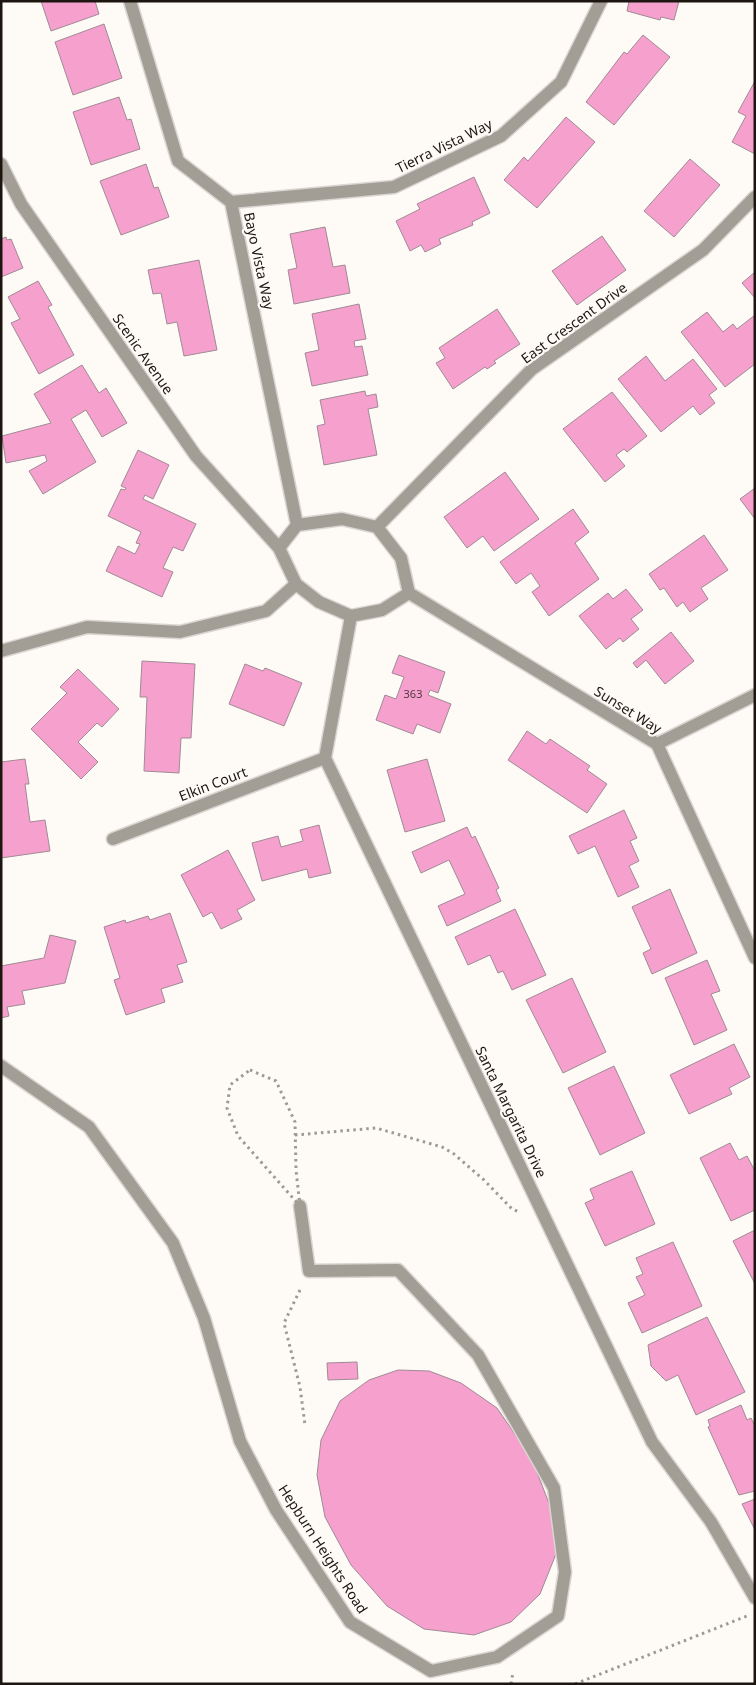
<svg xmlns="http://www.w3.org/2000/svg" width="756" height="1685" viewBox="0 0 756 1685" font-family="'Noto Sans',sans-serif">
<style>
.building{fill:#f6a0ce;stroke:#a08a94}
.lines{fill:none;stroke-linecap:round;stroke-linejoin:round}
.service-casing{stroke:#dad6d2;stroke-width:15}
.minor-casing{stroke:#dad6d2;stroke-width:15}
.path{stroke:#9e9994;stroke-width:3;stroke-dasharray:2.5 4;stroke-linecap:butt}
.service{stroke:#a39e95;stroke-width:12}
.minor{stroke:#a39e95;stroke-width:12}
.labels{text-anchor:middle;stroke-width:4.5;stroke-linejoin:round;paint-order:stroke}
.number-label{font-size:11px;fill:#533840}
.street-label{font-size:14px;fill:#1d1610;stroke:#fefbf7}
</style>
<rect width="100%" height="100%" fill="#fefbf7"/>
<path class="building" d="M41,1H95L99,14L51,31Z
M629,1H679L674,20L661,17L660,20L627,11Z
M104,24L122,78L73,95L55,42Z
M643,35L670,57L614,125L586,102L624,52L627,54Z
M755,81V154L732,142L746,116L738,112Z
M119,97L127,120L131,119L140,149L91,165L73,112Z
M566,117L595,142L537,208L504,180L524,157L528,161Z
M690,159L720,185L674,237L644,211Z
M146,164L154,188L158,187L169,217L121,235L100,181Z
M474,177L490,213L472,222L473,225L439,239L441,244L425,252L421,245L410,251L396,221L420,209L417,204Z
M325,227L333,267L345,265L350,293L294,304L288,270L297,268L290,234Z
M602,236L626,270L577,305L552,271Z
M6,237L7,240L11,239L23,268L1,277V239Z
M199,260L217,350L184,356L177,322L167,324L161,293L153,294L148,270Z
M755,272V298L742,283Z
M38,281L52,305L48,307L74,355L39,374L11,323L20,319L8,297Z
M359,304L366,339L354,341L355,347L362,346L368,375L312,386L305,353L319,350L312,314Z
M497,309L520,344L494,361L496,363L487,369L485,367L453,389L436,363L445,358L439,348Z
M707,312L723,332L733,324L737,329L755,315V364L725,387L681,332Z
M646,356L665,381L693,359L717,389L709,395L715,403L700,415L693,406L661,432L618,379Z
M82,365L99,393L106,388L127,423L102,437L86,410L71,419L96,462L43,494L29,471L47,461L45,455L6,463L2,436L51,423L34,394Z
M365,391L366,396L376,394L378,407L368,409L377,455L324,465L317,426L325,424L320,400Z
M612,392L647,436L627,452L624,449L616,455L625,466L605,482L563,429Z
M138,450L169,465L153,499L145,495L143,499L196,524L183,551L173,547L163,568L173,572L162,597L106,571L118,546L135,554L140,544L136,543L141,532L108,516L121,489L125,490L126,488L121,486Z
M505,472L539,519L494,551L483,536L467,548L444,517Z
M755,488V519L740,499Z
M573,509L589,532L575,543L599,579L549,616L532,592L540,586L531,573L516,584L500,562Z
M704,535L728,570L701,588L708,599L690,612L683,602L677,607L664,588L660,590L649,574Z
M626,589L643,610L631,619L639,629L623,642L620,638L606,649L579,616L608,593L613,599Z
M671,632L694,661L665,684L646,660L637,668L633,663Z
M399,655L445,672L438,693L430,690L428,695L451,704L440,733L417,724L413,734L376,720L385,695L396,699L404,677L392,673Z
M142,661L195,664L191,738H181L179,773L144,771L147,697H140Z
M245,664L263,671L265,668L302,683L284,726L229,704Z
M78,669L119,709L102,727L97,723L78,742L98,762L81,779L31,729L67,693L60,687Z
M527,731L546,744L550,739L590,766L587,770L607,784L587,813L508,760Z
M25,759L29,784H25L30,822L45,820L50,851L1,858V762Z
M427,759L445,821L405,832L387,770Z
M624,810L637,838L630,841L639,861L629,866L639,887L618,897L595,846L578,854L569,836Z
M319,825L331,873L309,878L307,869L262,881L252,843L278,836L281,847L303,841L300,830Z
M467,827L472,838L475,836L499,888L496,890L501,901L447,926L438,906L465,894L449,860L421,873L412,852Z
M228,850L255,900L237,910L242,919L221,929L212,912L203,917L181,875Z
M670,889L697,953L652,974L643,953L651,949L632,907Z
M515,909L546,975L512,990L503,971L498,973L490,955L468,965L455,937Z
M170,913L187,962L177,965L183,982L161,989L165,1002L126,1015L114,980L120,978L104,927L125,920L126,923L148,916L150,920Z
M50,935L76,941L65,983L22,991L25,1004L7,1007L9,1016L1,1018V966L44,958Z
M707,960L720,991L711,994L727,1030L694,1045L665,978Z
M572,978L606,1052L563,1073L526,1000Z
M734,1044L750,1077L729,1088L732,1094L689,1114L670,1075Z
M614,1066L645,1133L600,1155L568,1088Z
M730,1143L739,1160L747,1156L755,1171V1210L731,1221L700,1158Z
M632,1171L655,1224L605,1246L585,1203L594,1199L590,1189Z
M755,1230V1284L733,1241Z
M673,1242L702,1306L642,1333L628,1303L645,1295L636,1277L643,1274L636,1258Z
M707,1317L745,1392L696,1415L678,1375L666,1381L651,1366L648,1345Z
M357,1362L358,1379L328,1380L327,1363Z
M398,1370L429,1371L461,1383L497,1408L532,1459L550,1506L556,1554L540,1594L511,1622L474,1635L424,1629L387,1606L351,1565L325,1517L317,1475L321,1440L340,1401L369,1380Z
M741,1405L747,1420L751,1418L755,1426V1491L739,1495L708,1427L710,1426L708,1420Z
M755,1499V1530L742,1504Z"/>
<g class="lines">
<defs>
<path id="service" d="M1,1066L89,1127L173,1243L204,1318L240,1441L276,1510L350,1622L431,1671L497,1657L558,1616L565,1572L554,1488L478,1355L398,1270L309,1271L300,1206"/>
<path id="minor" d="M130,1L178,161L231,202L297,525
M1,164L21,204L196,456L279,548
M231,202L394,187L501,136L561,82L601,1
M342,519L377,527L401,558L409,593L382,610L351,616L319,602L296,584L279,548L297,525Z
M377,527L532,369L703,250L755,197
M409,593L657,744L755,958
M351,616L325,758L652,1442L711,1522L755,1598
M1,651L87,627L180,632L266,611L296,584
M657,744L755,695
M113,839L325,758"/>
</defs>
<use href="#service" class="service-casing"/>
<use href="#minor" class="minor-casing"/>
<path class="path" d="M250,1070L276,1081L295,1122L296,1170L300,1206L238,1136L227,1108L230,1085Z
M295,1135L376,1128L442,1147L454,1154L484,1180L512,1209L519,1212
M300,1290L284,1323L300,1387L305,1425
M511,1684L513,1672
M575,1684L747,1616"/>
<use href="#service" class="service"/>
<use href="#minor" class="minor"/>
</g>
<g class="labels">
<g class="number-label">
<text x="413" y="698">363</text>
</g>
<g class="street-label">
<text transform="translate(444 146) rotate(-26)" y="5">Tierra Vista Way</text>
<text transform="translate(259 261) rotate(78)" y="5">Bayo Vista Way</text>
<text transform="translate(574 323) rotate(-36)" y="5">East Crescent Drive</text>
<text transform="translate(143 354) rotate(55)" y="5">Scenic Avenue</text>
<text transform="translate(628 710) rotate(32)" y="5">Sunset Way</text>
<text transform="translate(213 784) rotate(-21)" y="5">Elkin Court</text>
<text transform="translate(511 1112) rotate(64)" y="5">Santa Margarita Drive</text>
<text transform="translate(323 1549) rotate(57)" y="5">Hepburn Heights Road</text>
</g>
</g>
<rect width="756" height="1685" fill="none" stroke="#1d1610" stroke-width="5"/>
</svg>
